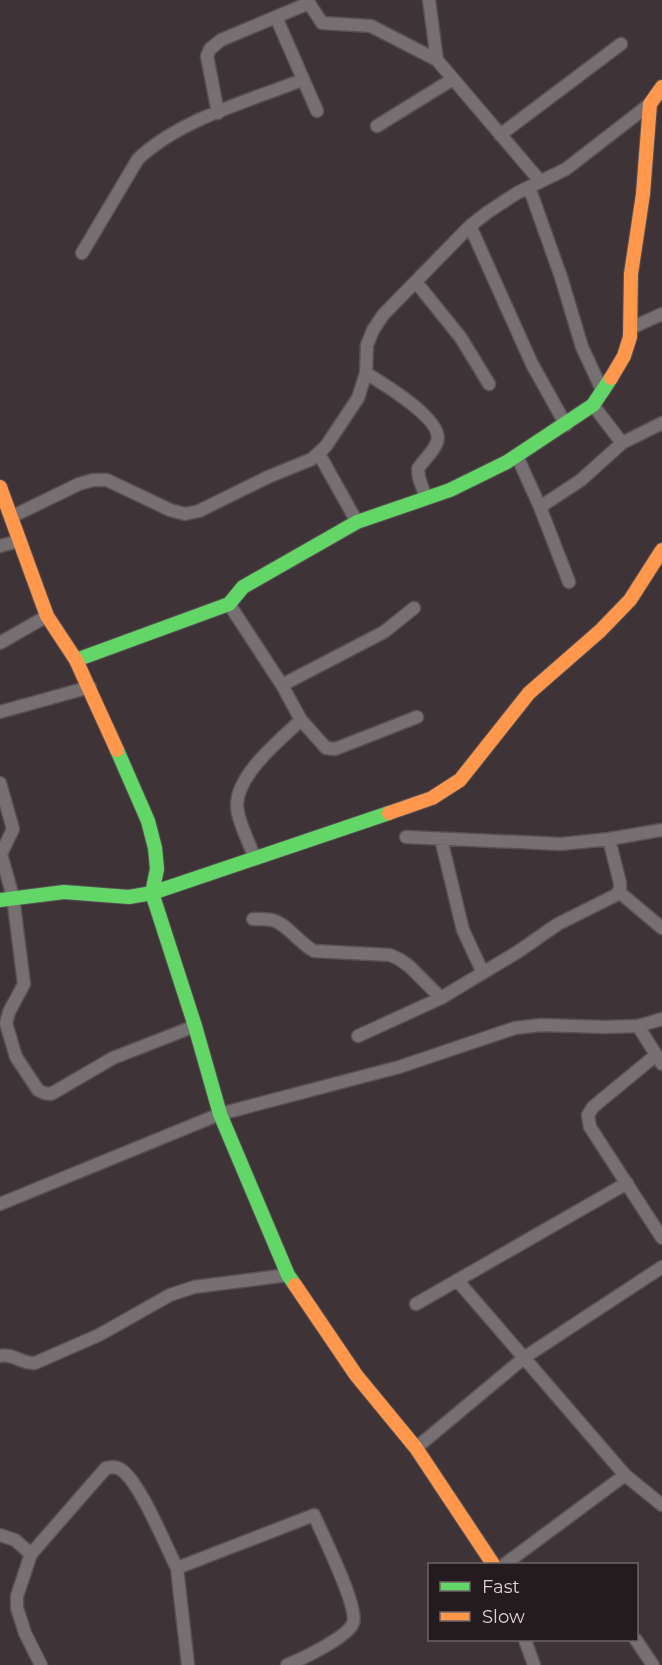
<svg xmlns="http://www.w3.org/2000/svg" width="662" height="1665" viewBox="0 0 662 1665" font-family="Montserrat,sans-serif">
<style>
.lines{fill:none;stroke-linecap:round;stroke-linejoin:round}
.street-casing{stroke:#595053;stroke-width:15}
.fast-casing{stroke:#595053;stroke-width:16}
.slow-casing{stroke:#595053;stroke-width:16}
.street{stroke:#777072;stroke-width:12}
.fast{stroke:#63d668;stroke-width:14}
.slow{stroke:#ff974d;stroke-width:14}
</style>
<rect width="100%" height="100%" fill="#3e3437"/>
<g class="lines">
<defs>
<path id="street" d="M307,0L322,23L371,26L437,60L540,181
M429,0L437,60
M276,17L317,111
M218,113L207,56L210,49L221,40L309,3
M377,126L453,79
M500,135L621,44
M529,187L561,277L582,347L603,392
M470,226L532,364L566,425
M82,253L138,159C180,119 249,101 302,80
M416,282L461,338L489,384
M631,328L662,314
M366,373C382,383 445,420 437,442C434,452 423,460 418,469L419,478L426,498
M593,405L622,443
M319,454L357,522
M517,456L540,507L569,582
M540,507L581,480L622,443L662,423
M11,517L79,484L93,480H107L170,510L185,514L199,511L268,477L312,459L326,446L358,398L366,373L367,345L373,330L383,315L470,226L488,212L517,193L566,169L650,104
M0,546L19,541
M229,604L282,685L301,720L326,748L335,749L417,717
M0,643L47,616
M282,685L384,632L414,608
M0,712L90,687
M0,783L13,829L1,854L13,897L24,984L9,1012L6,1023L16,1057L38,1090L44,1093L51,1094L113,1058L195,1026
M406,837L561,844L609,839L662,830
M441,839L463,930L483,973
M255,859C250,844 237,820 237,805C237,774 281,739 301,720
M619,892L662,928
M253,919C259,919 266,919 272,920C286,923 300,944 314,951L390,955L399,959L409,966L441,998
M638,1026L662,1064
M358,1036L441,998L519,951L558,924L616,895L620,889V883L609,839
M656,1055L593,1107L588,1115L590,1127L662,1238
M0,1204L220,1114L399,1067L515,1028L541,1025L606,1027L638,1026L662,1019
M457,1280L625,1475L662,1505
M416,1304L627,1183
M0,1356C13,1353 22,1364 35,1363L99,1335L170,1295L194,1287L288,1275
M416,1448L525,1357L662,1267
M0,1535L15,1540L31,1554
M505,1564L625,1475
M525,1640L534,1665
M636,1640L653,1665
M41,1665L25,1633L17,1608V1596L31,1554L106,1468C111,1467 115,1466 120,1469C140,1481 165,1545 177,1568
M188,1665L177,1568L314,1515C322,1534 359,1607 353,1623C348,1637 302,1659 287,1665"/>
<path id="fast" d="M76,660L229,604L243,587L357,522L450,490L507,462L593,405L611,378
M117,750L148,821L155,848L157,869L152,893L195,1026L220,1114L288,1275L295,1285
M0,900L64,892L129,897L152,893L389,813"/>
<path id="slow" d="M611,378L624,356L630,337L631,274L643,194L650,104L662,87
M0,487L47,616L76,660L117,750
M389,813L432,798L460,780L529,693L600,631L630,600L662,550
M295,1285L356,1375L416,1448L493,1564"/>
</defs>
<use href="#street" class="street-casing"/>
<use href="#fast" class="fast-casing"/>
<use href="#slow" class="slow-casing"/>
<use href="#street" class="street"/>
<use href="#fast" class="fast"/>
<use href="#slow" class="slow"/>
</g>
<rect x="428" y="1563" width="210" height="78" fill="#231b1d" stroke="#6e6467" stroke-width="1.5"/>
<rect x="440" y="1582" width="30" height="9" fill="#63d668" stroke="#6e6467" stroke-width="1.5"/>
<text x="482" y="1593" font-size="18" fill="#ded2d6">Fast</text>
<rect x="440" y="1612" width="30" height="9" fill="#ff974d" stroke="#6e6467" stroke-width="1.5"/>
<text x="482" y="1623" font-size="18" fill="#ded2d6">Slow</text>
</svg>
